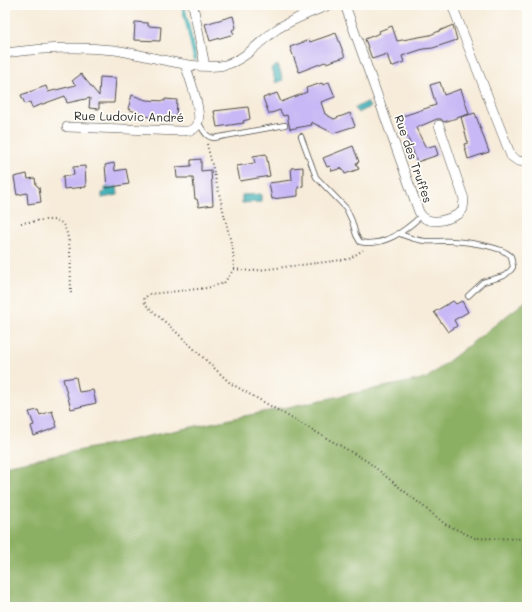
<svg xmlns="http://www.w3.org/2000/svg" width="532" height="612" viewBox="0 0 532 612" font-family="Mali,sans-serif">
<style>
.forest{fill:#8cb064;stroke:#5c6e48}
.water{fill:#3eafb6;stroke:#346d70}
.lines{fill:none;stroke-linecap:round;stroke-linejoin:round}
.stream{stroke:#3eafb6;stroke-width:3.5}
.building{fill:#c8b8f5}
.service-casing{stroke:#4a4845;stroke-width:6}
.minor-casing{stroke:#4a4845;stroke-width:10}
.path{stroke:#4a4845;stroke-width:2;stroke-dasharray:1 3;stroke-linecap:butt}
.service{stroke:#fff;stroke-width:4.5}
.minor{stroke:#fff;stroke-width:9}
.labels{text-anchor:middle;stroke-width:3.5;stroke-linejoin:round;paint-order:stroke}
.street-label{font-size:12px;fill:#2b2b2b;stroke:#fdfcf7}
</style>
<rect width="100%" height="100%" fill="#fdfcf7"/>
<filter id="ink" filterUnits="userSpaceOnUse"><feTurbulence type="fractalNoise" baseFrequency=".025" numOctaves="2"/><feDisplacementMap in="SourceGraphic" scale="8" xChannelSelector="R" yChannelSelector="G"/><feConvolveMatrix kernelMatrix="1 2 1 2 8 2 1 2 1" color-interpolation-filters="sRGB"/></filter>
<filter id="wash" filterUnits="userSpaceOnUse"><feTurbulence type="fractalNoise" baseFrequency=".012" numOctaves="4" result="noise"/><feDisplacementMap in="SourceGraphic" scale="16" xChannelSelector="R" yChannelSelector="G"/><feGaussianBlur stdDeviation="0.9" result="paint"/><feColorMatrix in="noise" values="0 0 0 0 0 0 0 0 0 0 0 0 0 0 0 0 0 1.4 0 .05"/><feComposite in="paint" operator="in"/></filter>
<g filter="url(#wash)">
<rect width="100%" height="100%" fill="#f7ecda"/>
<path class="forest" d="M527,300V607H5V466L427,378Z"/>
<path class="water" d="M278,65L283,80L276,83L271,68Z
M367,102L370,107L358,113L355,108Z
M117,186L118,195L102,198V193L105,192V188Z
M261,194V202L242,203V195Z"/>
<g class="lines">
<path class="stream" d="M183,5L195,59"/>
</g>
<g id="blocks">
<path class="building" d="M233,16L236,28L232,30L234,34L210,41L205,24Z
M135,22L148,23V26L161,27L160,41L134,40Z
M453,25L457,40L433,48L423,49L402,56L404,62L391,67L387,54L372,59L365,39L380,33L379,31L392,26L397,41L430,35Z
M336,33L345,57L326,63L325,62L299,72L290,47L309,40L310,42Z
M81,74L99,96L100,77L116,78L114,103H99V109L89,108L90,98L67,103L65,96L32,108L30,102L25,104L21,95L46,86L48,92L76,85L72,81Z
M329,82L335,97L321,102L325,114L334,119L350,113L355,126L333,133L311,122L312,125L290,129L287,115L283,116L280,110L269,114L263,98L277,93L281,102L307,92L306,88L322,83L323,85Z
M440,82L444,95L461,89L469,114L444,122L441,119H437L416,128L426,148L435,145L438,155L417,162L400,117L436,105L430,85Z
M132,95L146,100L165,101V99L177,100L176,119L149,117L128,109Z
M248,107L250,119L243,121L244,123L217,127L214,111Z
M475,113L489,152L468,159L464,144L468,143L461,117Z
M353,146L359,162L356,163L359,169L345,174L342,168L332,171L330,166L327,167L323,158Z
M266,154L270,176L240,181L237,166L255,163L253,156Z
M201,159V171L211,170L213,205L199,207L197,199H195L193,178H177L176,167L191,166V160Z
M114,163L115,171L126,169L129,184L107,188L105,165Z
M85,166L86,187L64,189L63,176L74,175L73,167Z
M303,167V186L298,187V196L272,199L269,183L292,180L291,168Z
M27,174L28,179L35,178L36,185L39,187L41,202L28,204L27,193L17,195L14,177Z
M453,301L456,304L462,301L468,312L454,320L457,326L448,332L434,312Z
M76,377L79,392L93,390L96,403L71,409L63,379Z
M38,410L40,415L52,411L57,427L34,436L31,426L34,425L29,412Z"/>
</g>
</g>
<g filter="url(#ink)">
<use href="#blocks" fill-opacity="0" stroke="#4a4845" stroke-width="1"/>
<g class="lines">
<defs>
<path id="service" d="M198,122C203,129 205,137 214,138L285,125
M301,136L316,177L346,208L352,221L356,235L360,242C384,247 405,231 421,216
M398,233C407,237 415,240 425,241C434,242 443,240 452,241C467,242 501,246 511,256L513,267L511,270L504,276L483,282L468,296"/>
<path id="minor" d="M193,5L205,66
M345,5L419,212C427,227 447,220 459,214L463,209L464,199L439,125
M452,5L511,156L518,161L527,162
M5,53C41,48 78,46 114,50C144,54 198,72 225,65C245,60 260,41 277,29C293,19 311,12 329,5
M67,127L180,131C185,131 191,132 195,128C206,119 189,77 185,64"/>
</defs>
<use href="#service" class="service-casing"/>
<use href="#minor" class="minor-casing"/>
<path class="path" d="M207,144L233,251L234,269L224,283L207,288L150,294L144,298L145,304L174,330L230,383L367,461L445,524L475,538L527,539
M21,223C32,222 47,218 58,221C74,226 70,279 71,294
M234,269L251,271L334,261L349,259L363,250"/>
<use href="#service" class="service"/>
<use href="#minor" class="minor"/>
</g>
</g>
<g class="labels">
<g class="street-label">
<text transform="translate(129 117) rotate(1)" y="4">Rue Ludovic André</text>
<text transform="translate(413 159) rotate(71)" y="4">Rue des Truffes</text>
</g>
</g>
<rect width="532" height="612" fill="none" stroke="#fdfcf7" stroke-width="20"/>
</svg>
